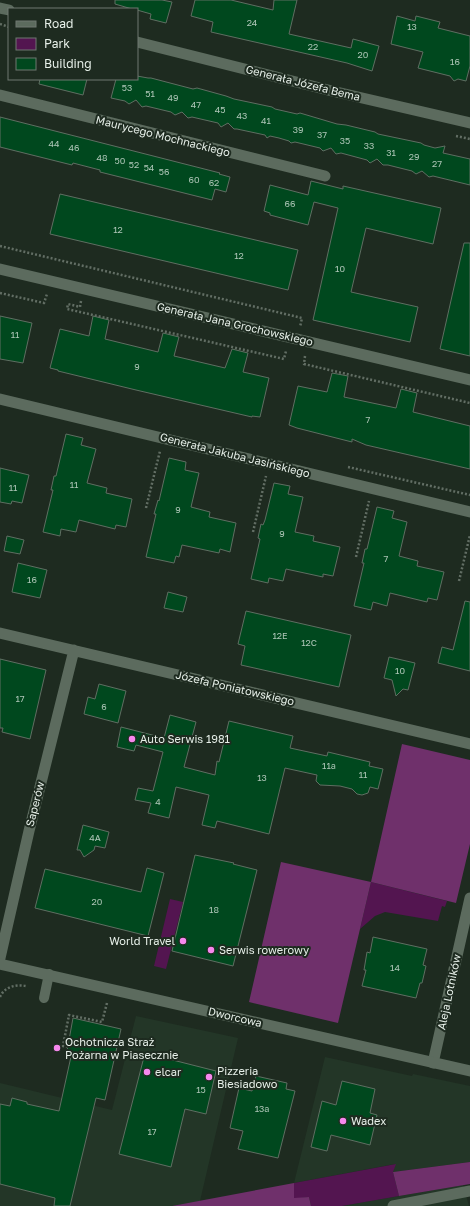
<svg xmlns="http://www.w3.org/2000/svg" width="470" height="1206" viewBox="0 0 470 1206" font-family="'Golos Text',sans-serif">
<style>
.built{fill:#233627}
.green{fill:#531550}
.forest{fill:#6f306b}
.building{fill:#00481e;stroke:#5f6e62}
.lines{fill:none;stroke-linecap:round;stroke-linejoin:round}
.path{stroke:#626e64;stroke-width:2.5;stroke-dasharray:2 2;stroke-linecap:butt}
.service{stroke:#5c6b5e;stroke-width:10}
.minor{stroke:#5c6b5e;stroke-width:11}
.tertiary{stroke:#5c6b5e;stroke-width:11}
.poi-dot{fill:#f688ed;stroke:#1e2b20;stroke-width:1.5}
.labels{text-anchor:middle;stroke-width:4;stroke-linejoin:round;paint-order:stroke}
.number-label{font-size:9px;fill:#acc5b6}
.street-label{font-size:11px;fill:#e6efe8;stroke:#1e2b20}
.poi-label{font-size:11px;fill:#e6efe8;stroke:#1e2b20;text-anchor:start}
</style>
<rect width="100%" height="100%" fill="#1e2b20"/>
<path class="built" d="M136,1016L238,1038L200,1201L172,1206H0V1083L112,1110Z
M325,1057L412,1076L413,1074L470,1086V1162L393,1172L395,1164L294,1183Z
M463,1185L469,1206H342L399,1196Z"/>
<path class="green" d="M371,882L447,901L445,907L442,906L438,921L385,912L375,916L360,929Z
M170,899L183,902L166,969L154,966Z
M396,1164L393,1172L399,1196L342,1206H311L309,1197L294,1199V1183Z"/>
<path class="forest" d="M402,744L470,760V844L456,903L371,882L338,1023L249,1002L281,862L371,882Z
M470,1162V1184L399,1196L393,1172Z
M294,1183V1198L309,1197L311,1206H172Z"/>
<path class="building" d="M115,0H162L172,2L166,23L150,19L151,14L137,10V9H132L115,4Z
M195,0H231L273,10L274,0H297L289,34L351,48L353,39L379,46L372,71L347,63L211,32L213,22L191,16Z
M397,16L415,21L416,16L440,22L438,28L470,36V66L466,81L458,79L454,81L450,76L418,68L423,52L391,44Z
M137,76L148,78H151L193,89L197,88L226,96L234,99L272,107L275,109L297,114L300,113L337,124L346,125L375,132L378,134L421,143L424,145L435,148L445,146L443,153L470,159V185L433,176L429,177L422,171L416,174L412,171L388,165H383L377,159L370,163L367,160L341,153L336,154L331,148L323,151L320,148L295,142L291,143L289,141L279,138L270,136L267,138L265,135L237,129H234L228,123L221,127L218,123L192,117L188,118L182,112L175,115L171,112L146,106L142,107L136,100L129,104L125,101L111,98L116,79H137Z
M40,79H87L83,95L39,84Z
M0,117L220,173L219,174L230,177L226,192L215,189L212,200L100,172V170L73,163L72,165L0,147Z
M311,181L343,189V186L441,208L433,244L366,228L351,292L418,307L410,342L313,320L338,208L314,202L308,225L270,215V213L264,211L270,185L308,195Z
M60,194L298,250L288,290L50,234Z
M464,243H470V356L440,349Z
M0,316L32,323L23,363L0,359Z
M93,316L109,320L105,339L158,352L163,333L179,337L174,356L225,368L232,349L248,353L243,372L269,378L260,417L252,416V417L136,390L58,371V370L50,368L60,329L89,336Z
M332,373L348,376L344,397L396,408L401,389L417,393L413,412L470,426V469L366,445L352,439V442L297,428L289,425L298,386L327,392Z
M66,434L83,438L81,445L96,449L87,483L107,488L106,493L132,499L126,527L116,525L115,529L79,520L76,532L61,529L60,536L43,532L53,490H51L54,476H56Z
M169,458L186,462L185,470L199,473L191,507L210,512L209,517L236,523L230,552L220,549L219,553L182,545L179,557L176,556L174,563L146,557L156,514H154L158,500L159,501Z
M0,468L29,475L22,503L12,501L11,504L0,502Z
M274,483L290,486L288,494L303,497L295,532L314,536L313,541L340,547L333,576L323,574V577L286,569L283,581L269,578L268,583L251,579L260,539L258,538L261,524L263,525L265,520Z
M377,507L394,511L392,518L407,522L399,556L418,561L417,566L444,572L437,600L428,598L427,602L390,593L387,606L373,602L371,610L354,606L364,563H362L365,549H367Z
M7,536L24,540L20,554L4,551Z
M18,563L47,570L40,598L12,592Z
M168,592L187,597L183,612L164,608Z
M465,601L470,602V671L438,663L442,647L453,650Z
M246,611L351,635L339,687L241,665L245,646L238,644Z
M389,657L415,663L408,690L403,689L396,696L392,680L384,678Z
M0,659L46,670L30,739L2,732L3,728H0Z
M99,684L126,691L118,723L84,714L88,697L95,699Z
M170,715L196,722L184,767L215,775L217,761L219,762L229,721L293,736L290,748L327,756L328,752L370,762L369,766L383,769L378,789L370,787L368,793L362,795L357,794L352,789L340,786L320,785L316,781L317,775L285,768L269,834L217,821L215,828L202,825L209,795L176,787L169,818L148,813L151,803L135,800L138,788L153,791L163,752L136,745L134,751L117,747L121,727L164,738Z
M83,825L109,832L105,848L95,846L94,850L84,857L80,850H77Z
M195,855L234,863L233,864L257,870L233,966L172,951Z
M147,868L164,873L148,936L35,908L45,869L141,892Z
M373,937L427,949L423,965L426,966L422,983H420L416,998L362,986L366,970H364L367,952L370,953Z
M73,1018L121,1029L105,1100L96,1098L70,1206H54L55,1198L0,1184V1104L10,1106L12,1098L27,1102V1104L59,1111L72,1052L67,1051Z
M145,1053L216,1071L206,1114L185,1109L171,1167L119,1154Z
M256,1076L287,1083L286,1089L295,1091L278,1158L238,1149L243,1131L230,1128L239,1088L252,1091Z
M342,1081L375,1089L370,1113L377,1115L370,1145L331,1135L327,1151L311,1147L322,1101L336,1105Z"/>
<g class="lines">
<path class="path" d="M0,24L9,27
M456,136L470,139
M0,246L302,318L300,327
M0,293L44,303L47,294
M81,301L80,307L68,304L67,309L284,359L286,351
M305,356L304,364L470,403
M348,467L470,495
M146,508L160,451
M253,532L266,476
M356,557L369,501
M459,581L470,535
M0,997C4,987 16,984 26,986
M68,1047L63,1046L69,1015L102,1022L107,1003"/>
<path class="service" d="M44,998L49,974"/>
<path class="minor" d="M0,8L9,10
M137,42L332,91L470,123
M0,95L325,176
M0,269L470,380
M0,399L470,512
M0,633L470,744
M0,958L29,831L74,650
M433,1063L470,898
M393,1206L470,1191"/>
<path class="tertiary" d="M0,964L470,1071"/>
</g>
<g class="poi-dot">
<circle cx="132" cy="739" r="4"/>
<circle cx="183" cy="941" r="4"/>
<circle cx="211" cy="950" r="4"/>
<circle cx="57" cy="1048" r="4"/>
<circle cx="147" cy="1072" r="4"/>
<circle cx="209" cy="1077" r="4"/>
<circle cx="343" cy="1121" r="4"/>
</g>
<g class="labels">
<g class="number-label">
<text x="252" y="26">24</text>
<text x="412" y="30">13</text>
<text x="313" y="50">22</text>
<text x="363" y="58">20</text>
<text x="455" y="65">16</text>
<text x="127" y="91">53</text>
<text x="150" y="97">51</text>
<text x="173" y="101">49</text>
<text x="196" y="108">47</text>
<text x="220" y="113">45</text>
<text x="242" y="119">43</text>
<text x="266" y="124">41</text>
<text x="298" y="133">39</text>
<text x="322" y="138">37</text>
<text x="345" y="144">35</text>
<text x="54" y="147">44</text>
<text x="369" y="149">33</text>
<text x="74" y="151">46</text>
<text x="391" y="156">31</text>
<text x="414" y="160">29</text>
<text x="102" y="161">48</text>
<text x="120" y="164">50</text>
<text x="437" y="167">27</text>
<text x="134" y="168">52</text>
<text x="149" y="171">54</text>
<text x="164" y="175">56</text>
<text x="194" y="183">60</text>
<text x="214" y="186">62</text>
<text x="290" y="207">66</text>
<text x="118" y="233">12</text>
<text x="239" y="259">12</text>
<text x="340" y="272">10</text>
<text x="15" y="338">11</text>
<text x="137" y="370">9</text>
<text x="368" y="423">7</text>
<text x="74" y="488">11</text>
<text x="13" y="491">11</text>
<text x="178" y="513">9</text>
<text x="282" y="537">9</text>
<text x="386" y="562">7</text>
<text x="32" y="583">16</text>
<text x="280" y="639">12E</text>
<text x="309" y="646">12C</text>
<text x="400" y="674">10</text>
<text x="20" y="702">17</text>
<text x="104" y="710">6</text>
<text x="329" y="769">11a</text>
<text x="363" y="778">11</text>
<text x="262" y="781">13</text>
<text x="158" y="805">4</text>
<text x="95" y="841">4A</text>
<text x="97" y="905">20</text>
<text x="214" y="913">18</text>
<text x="395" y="971">14</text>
<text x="201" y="1093">15</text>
<text x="262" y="1112">13a</text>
<text x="152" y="1135">17</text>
</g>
<g class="street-label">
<text transform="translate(303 83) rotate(14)" y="4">Generała Józefa Bema</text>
<text transform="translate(163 136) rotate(14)" y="4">Maurycego Mochnackiego</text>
<text transform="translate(235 324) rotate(13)" y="4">Generała Jana Grochowskiego</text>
<text transform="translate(235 455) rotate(14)" y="4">Generała Jakuba Jasińskiego</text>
<text transform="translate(235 688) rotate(13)" y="4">Józefa Poniatowskiego</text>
<text transform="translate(35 804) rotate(-76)" y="4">Saperów</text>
<text transform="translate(449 992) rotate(-78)" y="4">Aleja Lotników</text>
<text transform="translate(235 1017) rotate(13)" y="4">Dworcowa</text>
</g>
<g class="poi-label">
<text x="140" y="743">Auto Serwis 1981</text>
<text x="175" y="945" text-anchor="end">World Travel</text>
<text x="219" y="954">Serwis rowerowy</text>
<text x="65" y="1046">Ochotnicza Straż<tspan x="65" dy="13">Pożarna w Piasecznie</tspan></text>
<text x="217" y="1075">Pizzeria<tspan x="217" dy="13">Biesiadowo</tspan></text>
<text x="155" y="1076">elcar</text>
<text x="351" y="1125">Wadex</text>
</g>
</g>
<rect x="8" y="8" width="130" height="72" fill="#1e2b20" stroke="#6e7970"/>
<rect x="16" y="21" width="20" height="6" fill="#5c6b5e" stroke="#6e7970"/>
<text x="44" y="28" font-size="12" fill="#e6efe8">Road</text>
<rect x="16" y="38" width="20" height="12" fill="#531550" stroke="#6e7970"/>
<text x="44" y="48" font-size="12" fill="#e6efe8">Park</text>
<rect x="16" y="58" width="20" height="12" fill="#00481e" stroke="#6e7970"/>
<text x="44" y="68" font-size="12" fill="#e6efe8">Building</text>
</svg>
